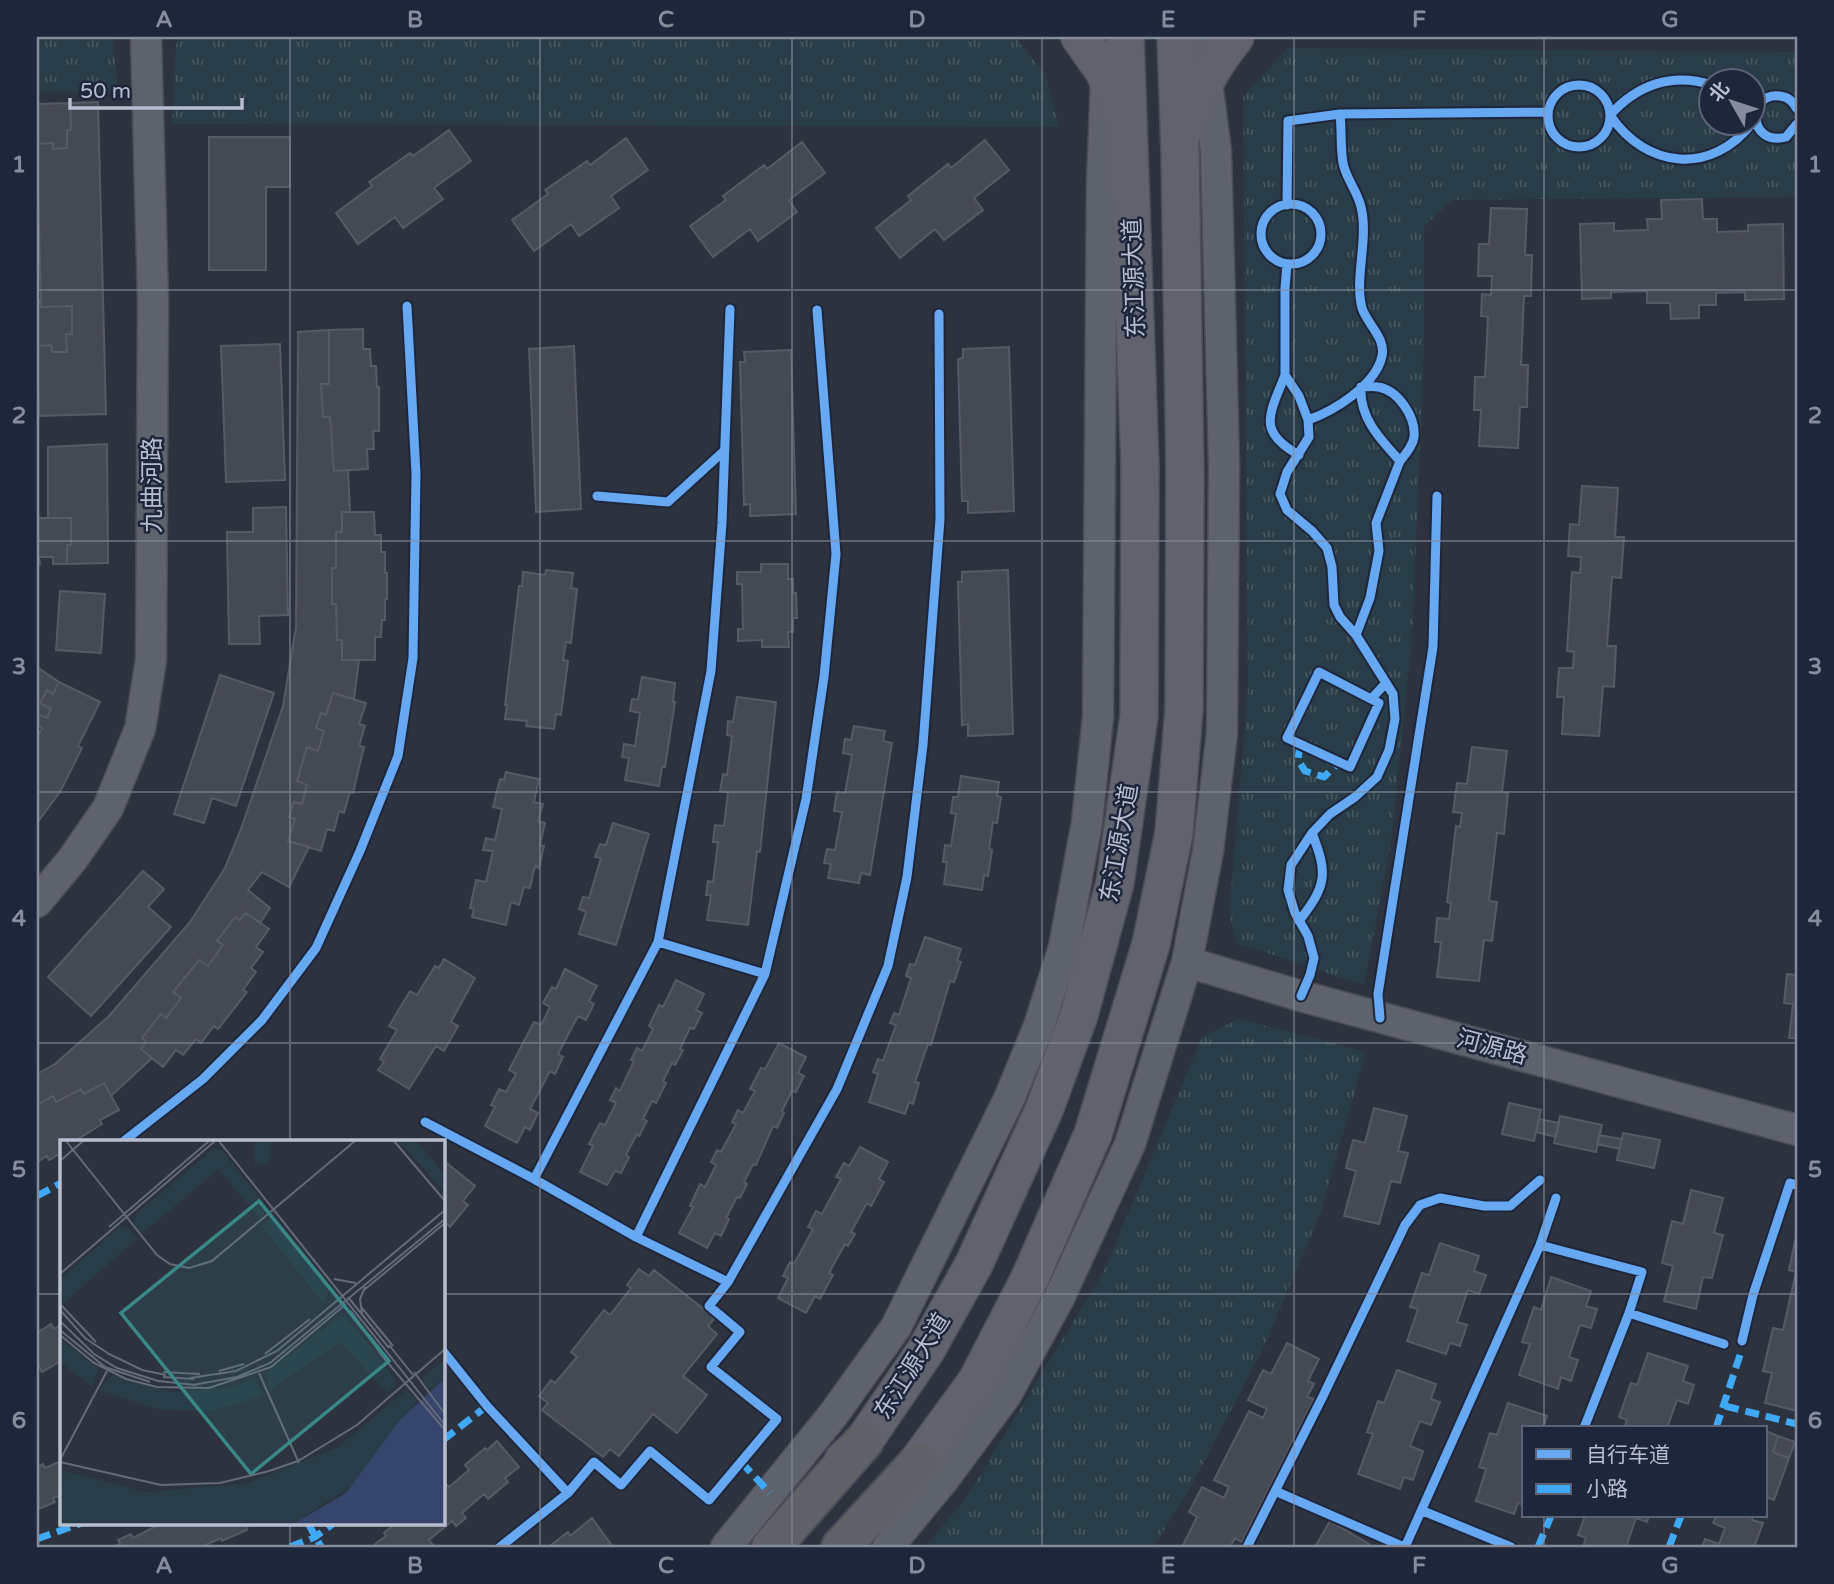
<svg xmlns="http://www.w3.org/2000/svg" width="1834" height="1584" viewBox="0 0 1834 1584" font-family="'Varela Round','Noto Sans SC',sans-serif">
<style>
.grass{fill:url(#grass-tufts);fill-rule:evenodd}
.building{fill:#454954;stroke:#555a66;stroke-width:2}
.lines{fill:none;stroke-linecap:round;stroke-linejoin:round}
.minor-casing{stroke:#4a4d57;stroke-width:33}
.major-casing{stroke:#4b4f5b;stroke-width:40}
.highway-casing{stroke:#4a4e5a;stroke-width:42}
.minor{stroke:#5e626c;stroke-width:30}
.major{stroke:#60636e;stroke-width:37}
.highway{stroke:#5f6166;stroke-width:38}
.quiet{stroke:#3fa9f5;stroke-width:7;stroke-dasharray:14 7;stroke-linecap:butt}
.cycleway-casing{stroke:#1e263b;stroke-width:13}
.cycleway{stroke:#66a8f1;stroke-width:9}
.grid{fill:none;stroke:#878c9d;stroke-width:2;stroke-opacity:0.55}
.labels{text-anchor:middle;stroke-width:5;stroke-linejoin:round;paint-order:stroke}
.street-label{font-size:24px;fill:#b8bdcf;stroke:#1e263b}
.inset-road{fill:none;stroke:#656a79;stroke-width:2}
.view{fill:#398886;fill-opacity:0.15;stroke:#398886;stroke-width:3.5}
.inset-edge{fill:none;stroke:#b8bdcf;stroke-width:3.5}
.neatline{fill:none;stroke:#878c9d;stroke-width:2.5}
.grid-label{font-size:23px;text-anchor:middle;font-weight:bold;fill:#878c9d}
</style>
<defs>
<pattern id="grass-tufts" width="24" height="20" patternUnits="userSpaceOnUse" patternTransform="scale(1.75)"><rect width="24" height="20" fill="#283d47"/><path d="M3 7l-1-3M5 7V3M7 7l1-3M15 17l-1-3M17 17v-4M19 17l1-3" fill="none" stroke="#455760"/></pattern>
</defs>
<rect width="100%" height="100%" fill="#2d323f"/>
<path class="grass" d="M37,37H112L119,91L37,93Z
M179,37H1015L1045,74L1059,127L172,124L176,46Z
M1288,48L1797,52V197L1452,200L1424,227V346L1412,639L1391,843L1364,985L1237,943L1229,914L1248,689L1243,97ZM1712,80H1754V122H1712Z
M1239,1019L1366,1052L1321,1212L1264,1347L1186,1496L1153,1547H925L966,1498L1104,1271L1202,1037Z"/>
<path class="building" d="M98,102L106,414L39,416L37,346L51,345L52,352H67L66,334H72V306L41,307L37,144L53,143V149L67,148V130H71L70,103Z
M70,103L71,130H67V148L53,149V143L37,144V104Z
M449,130L471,161L434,188L443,199L403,228L395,217L358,244L336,213L372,186L369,182L410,153L413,156Z
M209,137H290V187H266V270H209Z
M626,138L648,170L611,196L619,208L579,236L571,224L534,251L512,220L548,194L545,190L587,161L590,165Z
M985,140L1009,170L974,198L983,210L944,240L935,229L900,258L876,228L911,200L908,196L948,164L951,168Z
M802,142L825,173L789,200L797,212L758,241L750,229L713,257L690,226L726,200L723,196L764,165L767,169Z
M1702,199L1703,219H1717V232L1748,231V225L1783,224L1784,299L1745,300V292L1716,293V305H1699V318L1671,319L1670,303H1647V291L1611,292V298L1582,299L1580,224L1614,223V231L1648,230L1647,219H1662L1661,200Z
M1491,208L1527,209L1525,255H1532L1531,296H1524L1521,365H1528L1527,407H1520L1518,448L1479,446L1481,410H1474L1475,377H1485L1488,317L1481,316L1482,294L1491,295L1492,276H1478L1479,244H1489Z
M37,300H40L41,307L72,306V334H66L67,352H52L51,345L37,346V353Z
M363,329V349H370L371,366H376L377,387H379V431H373L374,449H367L368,469L334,471L330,417H323L321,384H329V330Z
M329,330V384H321L323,417H330L334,471L348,470L350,512H342V532H336V568H332V604H336L337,640H342V660H359L354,699L333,693L326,715L321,713L316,728L324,731L318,751L307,747L297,781L307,785L302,804L294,802L289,817L295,819L288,841L309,847L289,887L262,872L248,890L270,908L260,923L246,913L240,920L235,917L217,941L223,945L208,966L199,960L173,992L181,998L166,1018L161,1014L142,1038L146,1042L141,1049L152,1058L111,1096L104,1083L84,1094L81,1089L56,1102L53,1096L37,1105V1074L55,1064L109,1016L190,922L225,868L241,829L283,706L296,627L298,332Z
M280,344L285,480L226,482L221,346Z
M574,346L581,509L536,512L529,349Z
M1009,347L1014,511L968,513V501H962L958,359L963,358V349Z
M791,350L796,514L750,516V504L744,505L740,362H745L744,352Z
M107,444L108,563L67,564V545H71V518H48V447Z
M1582,486L1618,488L1615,537H1624L1621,578L1612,577L1607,646H1616L1614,687L1603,686L1599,736L1562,734L1564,697H1557L1559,668H1573L1574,652L1567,651L1572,572L1580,573L1581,557L1568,556L1570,524L1579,525Z
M286,507L288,615L259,616L260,644H229L227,532H253V508Z
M342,512H374L375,535H381V552H385V573H387V599H385V620H382L381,637H375V660H342V640H337L336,604H332V568H336V532H342Z
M37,518H71V545H67V564H53V557H39L40,564L37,565Z
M761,564H788V579H793V593H796L797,618H793V632H788L789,647H762V640L738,641V629H743L742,584H737V572H761Z
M546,570L573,573L571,588L577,589L571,643L566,642L563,660L568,661L561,715L556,714L554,729L526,726L527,721L505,719L507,705H505L519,586H522L523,572L545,575Z
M1008,570L1013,734L968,736V724L962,725L958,582H962V572Z
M60,591L105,594L101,653L56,650Z
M37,667L59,682L53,694L47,690L40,703L51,709L47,718L38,714L37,717Z
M220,675L274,693L236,806L212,798L204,823L174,814Z
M642,677L675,683L673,702H675L665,767H662L659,786L625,780L629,758L622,757L624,744L635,746L640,713L630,711L632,699L638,700Z
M59,682L100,702L78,746L82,748L60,792L37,823V737L42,728L37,725V717L38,714L47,718L51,709L40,703L47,690L53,694Z
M333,693L366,703L359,724L365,726L359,746L364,747L353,793L350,792L344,813L339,811L334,831L327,829L321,851L288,841L295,819L289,817L294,802L302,804L307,785L297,781L307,747L318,751L324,731L316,728L321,713L326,715Z
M737,697L776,702L760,852L757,851L748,925L707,920L711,895H706L708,881L713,882L718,842H713L715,825L724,826L728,792L720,791L723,774L727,775L732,736L727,735L728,721L733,722Z
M854,726L885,731L883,741L892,743L870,875L861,873L859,883L828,878L831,864L824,863L827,849L835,850L842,812L834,811L837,792L845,793L852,755L843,753L845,739L851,740Z
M1472,747L1507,751L1502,792L1508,793L1504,834L1497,833L1489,901L1497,902L1492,941L1484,940L1479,981L1437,977L1441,942H1435L1437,918L1449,919L1451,903L1447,902L1456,826L1460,827L1462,813L1453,812L1457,783L1467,784Z
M506,772L539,779L534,802L543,804L538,821L545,823L540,845L544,846L539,868L535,866L530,888L524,887L519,905L511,902L506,925L472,917L474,909L470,908L476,880L486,882L493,851L483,850L486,838L495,840L502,809L493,807L500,779L504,780Z
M961,776L999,782L997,796L1001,797L997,823L993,822L989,849L992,850L988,876L984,875L982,890L944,884L947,862H943L945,845L951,846L956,814L951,813L953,797H958Z
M613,823L649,834L616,945L579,934L586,912L579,909L583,897L589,898L601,858L595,857L600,844L606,845Z
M143,871L164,889L148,907L171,927L91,1016L48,977Z
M246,913L269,929L256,947L263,952L251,968L256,972L243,990L247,992L218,1029L214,1026L201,1043L196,1039L183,1055L176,1050L163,1067L141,1049L146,1042L142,1038L161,1014L166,1018L181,998L173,992L199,960L208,966L223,945L217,941L235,917L240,920Z
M925,937L961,949L957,961L961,962L954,982L950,981L931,1045L928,1044L915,1082L919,1083L913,1104L909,1102L905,1114L869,1102L878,1074L873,1072L878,1059L883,1061L896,1025L890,1023L894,1013L899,1015L911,978L906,976L910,964L915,965Z
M444,959L475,978L451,1022L458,1026L444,1051L436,1046L409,1089L378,1070L384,1062L380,1059L397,1030L389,1026L410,991L417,995L435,966L439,968Z
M565,969L597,986L589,1001L594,1004L586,1020L578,1016L558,1054L563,1057L555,1074L550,1071L530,1109L538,1113L530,1130L525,1127L517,1143L485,1126L495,1107L491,1105L499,1089L506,1092L516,1074L509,1070L534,1022L541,1025L550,1007L543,1003L552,987L556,989Z
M1787,974L1797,975V1038H1789L1793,1004L1784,1003Z
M676,980L704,994L696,1010L702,1013L694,1029L690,1028L680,1049L683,1050L675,1065L672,1063L663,1081L666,1083L656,1103L652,1101L643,1119L647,1121L639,1136L637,1134L626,1155L629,1157L621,1173L615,1171L607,1185L580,1172L593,1146L589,1144L600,1123L605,1125L616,1103L610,1100L616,1088L620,1091L634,1061L631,1060L637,1048L642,1051L653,1029L649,1026L659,1005L663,1007Z
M779,1043L806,1057L798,1073L804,1076L796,1092L792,1091L782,1111L784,1113L777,1128L773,1126L756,1165L753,1164L744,1182L747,1184L740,1198L737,1197L726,1218L729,1219L721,1236L715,1233L707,1248L679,1233L693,1207L690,1206L700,1184L705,1187L716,1165L711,1162L717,1150L721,1152L736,1124L732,1122L738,1110L743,1113L755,1091L750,1089L761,1068L765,1069Z
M104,1083L119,1110L100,1120L102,1124L75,1141H61V1153L49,1160L47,1156L37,1162V1105L53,1096L56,1102L81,1089L84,1094Z
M1509,1103L1541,1110L1534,1141L1502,1134Z
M1374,1108L1407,1116L1398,1151L1408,1153L1400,1183L1391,1181L1379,1224L1344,1216L1356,1171L1346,1168L1353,1140L1365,1143Z
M1560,1116L1602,1125L1596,1152L1554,1143Z
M1539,1119L1559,1123L1556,1137L1536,1132Z
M1623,1133L1660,1140L1654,1168L1617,1160Z
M1599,1135L1622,1139L1620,1149L1597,1144Z
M860,1147L888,1162L879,1179L884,1182L871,1206L867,1203L851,1232L855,1234L848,1246L845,1244L829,1273L833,1275L820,1299L815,1296L806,1313L778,1298L788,1278L783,1276L790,1262L794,1264L813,1229L808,1227L816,1211L822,1214L841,1179L836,1177L844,1163L849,1166Z
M443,1160L475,1186L463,1201L468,1205L450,1227L445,1222L443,1224Z
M1691,1190L1723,1198L1714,1233L1723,1235L1712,1278L1703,1277L1696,1309L1664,1301L1673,1266L1662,1263L1672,1221L1683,1224Z
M1797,1232V1411L1765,1403L1772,1373L1763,1371L1773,1328L1783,1330L1796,1272L1789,1270Z
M1440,1243L1479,1256L1474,1271L1486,1275L1479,1294L1468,1290L1457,1322L1467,1325L1460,1346L1450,1343L1446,1354L1407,1341L1418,1309L1410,1307L1422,1273L1429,1275Z
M639,1269L649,1276L654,1270L715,1318L708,1326L717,1334L683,1376L707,1395L677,1433L653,1414L619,1456L610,1449L603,1457L542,1410L548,1403L539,1396L551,1380L555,1383L577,1357L571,1352L604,1310L610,1315L631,1288L627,1285Z
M1551,1277L1591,1291L1586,1306L1597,1309L1591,1328L1580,1325L1569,1357L1578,1360L1571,1381L1561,1377L1558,1389L1519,1375L1530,1344L1522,1342L1534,1307L1541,1310Z
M51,1324L54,1329L61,1325V1361L42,1372L37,1362V1333Z
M1287,1343L1319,1359L1308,1381L1314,1384L1307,1397L1314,1399L1242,1542L1235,1538L1230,1547H1182L1197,1517L1189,1512L1202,1487L1224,1498L1229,1487L1214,1480L1249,1411L1263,1418L1267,1409L1248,1400L1263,1370L1271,1374Z
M1648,1353L1688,1366L1683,1381L1694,1385L1688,1404L1677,1400L1667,1428H1624L1627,1420L1619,1417L1631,1383L1637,1385Z
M1397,1370L1436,1384L1431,1399L1440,1402L1431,1425L1420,1421L1410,1446L1423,1451L1413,1480L1404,1477L1400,1489L1358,1474L1373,1434L1367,1432L1378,1401L1384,1403Z
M1508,1403L1547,1416L1543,1428H1524V1505L1518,1503L1514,1514L1476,1501L1486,1469L1479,1467L1490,1433L1497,1435Z
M1766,1431L1778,1436L1773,1452L1789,1458L1774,1500L1766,1497Z
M1778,1436L1795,1442L1789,1458L1773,1452Z
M497,1441L519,1467L505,1478L508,1482L488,1499L484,1494L462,1513L466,1518L456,1526L452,1521L429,1540L433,1545L431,1547H378L375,1544L386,1536L384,1533L396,1523H443V1487L446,1484L449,1487L469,1470L465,1465L485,1448L487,1450Z
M61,1461V1495L53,1498L55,1502L39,1509L37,1467L43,1464L45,1468Z
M1585,1516H1649L1647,1522L1636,1518L1626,1547H1583L1586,1538L1578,1535Z
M1716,1516H1753L1752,1520L1763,1523L1754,1547H1702L1705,1539L1719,1544L1725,1528L1713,1523Z
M592,1518L613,1547H553L551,1545L568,1532L570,1536Z
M1330,1521L1369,1544L1367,1547H1315Z
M162,1523H256L246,1527L247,1530L222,1541L221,1538L201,1547H113L120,1544L118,1540L131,1534L133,1538Z"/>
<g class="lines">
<defs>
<path id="minor" d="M37,902L72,860L108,808L140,729L151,660L153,301L146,37
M1187,962L1301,996L1797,1130
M726,1547L833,1415L896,1327L1009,1099L1039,1026L1064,947L1087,822L1098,717L1102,183L1106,79
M888,1547L944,1479L1006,1395L1059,1298L1130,1144L1187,962L1208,851L1222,733L1224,465L1216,151L1201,37"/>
<path id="major" d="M1080,37L1104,71L1122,112
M1184,129C1196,95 1212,65 1235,37
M843,1461L864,1441L926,1350L974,1264L1044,1110L1079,1015L1115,883L1139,716L1140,466L1125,37
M898,1489L977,1381L1030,1278L1093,1134L1151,944L1174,833L1184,709L1185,473L1180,151L1176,37"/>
<path id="highway" d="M771,1547L864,1441
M841,1547L918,1463"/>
</defs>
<use href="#minor" class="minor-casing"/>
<use href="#major" class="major-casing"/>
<use href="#highway" class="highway-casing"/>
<use href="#minor" class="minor"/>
<use href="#major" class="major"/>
<use href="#highway" class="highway"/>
<path class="quiet" d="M1300,744L1298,760L1305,771L1324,777L1339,762
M37,1196L61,1183
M1725,1406L1797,1424
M1716,1428L1740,1355
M443,1440L487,1406
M741,1462L770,1493
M308,1523L321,1547
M37,1539L82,1523
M290,1547L315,1537L334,1523
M1538,1547L1551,1516
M1669,1547L1681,1516"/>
<defs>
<path id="cycleway" d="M1712,85C1672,72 1637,85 1610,115C1646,169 1712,176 1753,122
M1548 116a31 31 0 1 1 62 0a31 31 0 1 1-62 0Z
M1797,109C1793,102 1789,97 1780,96C1747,91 1747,147 1786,137L1797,124
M1261 234a30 30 0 1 1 60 0a30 30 0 1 1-60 0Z
M1287,205L1288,121L1340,114
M1287,264L1285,288V375L1299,396L1308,420L1309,437L1287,472L1280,494L1287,510L1312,531L1327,548L1332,567L1334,605L1340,617L1356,635L1393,694L1395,719L1389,750L1377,777L1355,797L1330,814L1312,833L1291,865L1288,890L1295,913L1308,936L1314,958L1310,975L1301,996
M1285,375C1270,414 1256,431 1299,455
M1308,420C1334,411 1376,385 1382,356C1386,338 1367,324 1362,308C1354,278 1369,239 1361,207C1358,193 1348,181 1344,167C1340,154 1342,130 1340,114L1548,112
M597,496L668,502L725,450
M1356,635L1370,598L1379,551L1376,523L1400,461C1381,440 1359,418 1361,387C1366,387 1373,386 1378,387C1398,390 1416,417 1414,437C1413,446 1405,455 1400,461
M1371,699L1319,672L1287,738L1350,767L1379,703L1371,699L1386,683
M1299,921C1327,885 1328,874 1312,833
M658,942L765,974
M1380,1018L1378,994L1433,647L1437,496
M425,1122L534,1179L636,1237L728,1282L837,1089L888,966L907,877L923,745L940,519L939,314
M124,1141L203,1079L262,1020L316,948L360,851L398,756L413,658L416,474L407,306
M534,1179L658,942L711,671L722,523L730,309
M636,1237L765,974L806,799L824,677L836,554L817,310
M1540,1245L1642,1272L1629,1313L1584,1428
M1629,1313L1724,1344
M1742,1341L1753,1295L1790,1183L1797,1185
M443,1351L487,1406L568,1493L500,1547
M1275,1491L1404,1547
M568,1493L594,1462L621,1485L650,1451L709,1500L777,1419L711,1367L740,1332L709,1306L728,1282
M1423,1511L1511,1547
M1247,1547L1323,1396L1405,1225L1420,1205L1440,1198L1484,1206H1510L1540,1180
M1405,1547L1540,1245L1556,1198"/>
</defs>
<use href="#cycleway" class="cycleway-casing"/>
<use href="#cycleway" class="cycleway"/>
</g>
<path class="grid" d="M290,37V1141M540,37V1547M792,37V1547M1042,37V1547M1294,37V1547M1544,37V1428M37,290H1797M37,541H1797M37,792H1797M37,1043H1797M37,1294H61M443,1294H1797M1544,1516V1547M290,1523V1547"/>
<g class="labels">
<g class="street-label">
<text transform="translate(1134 278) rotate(-92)" y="8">东江源大道</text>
<text transform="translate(152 485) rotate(-90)" y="8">九曲河路</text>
<text transform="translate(1119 843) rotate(-80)" y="8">东江源大道</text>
<text transform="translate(1492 1047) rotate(15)" y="8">河源路</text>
<text transform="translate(912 1366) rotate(-58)" y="8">东江源大道</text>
</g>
</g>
<g transform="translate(60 1140)">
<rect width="385" height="385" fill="#2d323f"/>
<path d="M339,1H357L385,35V53ZM154,8L162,11L203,62L204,73L200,78L158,30L82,94L74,83L76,74ZM211,79L265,141L268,151L263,163L201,85ZM67,86L78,98L3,164L0,139L58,88ZM279,177H286L336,239L335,247L327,253L280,202L210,250L206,233ZM0,199L39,228L32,247L0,222ZM385,218V238L368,250L362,238ZM52,235L113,252L166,248L194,240L204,255L152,271L100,270L39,250ZM346,250L358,260L293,345L233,384H0V330L85,352L187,343L278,307Z" fill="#283d47"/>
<path d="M195,1H213L208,24L195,25Z" fill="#283d47"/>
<path d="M385,238V384H233L286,353L340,280Z" fill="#36456b"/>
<path class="inset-road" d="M6,1L97,115L110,124L129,128L152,121L295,1M159,1L385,285M334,1L385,61M0,21L23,1M49,87L149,1M0,134L155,1M274,139L296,143M304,150L385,83M288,157L329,208M0,164L36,202M301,167L333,206M0,170L25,198L49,214L82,230L106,235M291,171L322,216L385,290M302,173L300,159L305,147M0,181L34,214L57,228L98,241L136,245M0,190L45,227L90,242M0,195L34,223L66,239L97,247L149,248L211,227L286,164M329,205L353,235M205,214L250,179M159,231L184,224M103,232L140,234M354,232L385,274M199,233L239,323M103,237L134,239M130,238L176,231L217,211L385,70M133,245L177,237L210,223L385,79M0,320L47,231M0,322L101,345L160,343L209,331L238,321L297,285L385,209"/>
<path class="view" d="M199,61L329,221L191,334L61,173Z"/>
<rect width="385" height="385" class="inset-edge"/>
</g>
<rect width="1834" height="1584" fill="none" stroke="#1e263b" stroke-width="77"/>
<rect x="1522" y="1426" width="245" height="91" fill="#1e263b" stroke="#5c6276" stroke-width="2"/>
<rect x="1536" y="1449" width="35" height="10" fill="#66a8f1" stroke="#5c6276" stroke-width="2"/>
<text x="1586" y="1462" font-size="21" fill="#b8bdcf">自行车道</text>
<rect x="1536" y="1484" width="35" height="10" fill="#3fa9f5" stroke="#5c6276" stroke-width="2"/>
<text x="1586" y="1496" font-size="21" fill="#b8bdcf">小路</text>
<g transform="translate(1732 102) rotate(309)"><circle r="33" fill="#1e263b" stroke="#5c6276" stroke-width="2"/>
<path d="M0-5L12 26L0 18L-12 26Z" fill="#878c9d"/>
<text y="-10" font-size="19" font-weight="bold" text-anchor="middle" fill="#b8bdcf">北</text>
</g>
<path d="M70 98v10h172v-10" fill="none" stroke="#b8bdcf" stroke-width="3.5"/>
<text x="80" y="98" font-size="21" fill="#b8bdcf" stroke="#1e263b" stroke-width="5" paint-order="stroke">50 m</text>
<rect x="38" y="38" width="1758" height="1508" class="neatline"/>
<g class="grid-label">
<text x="164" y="27">A</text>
<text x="415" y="27">B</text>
<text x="666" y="27">C</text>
<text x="917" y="27">D</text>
<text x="1168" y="27">E</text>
<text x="1419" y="27">F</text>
<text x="1670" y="27">G</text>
<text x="19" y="172">1</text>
<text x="1815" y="172">1</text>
<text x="19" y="423">2</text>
<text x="1815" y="423">2</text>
<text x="19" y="674">3</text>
<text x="1815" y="674">3</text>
<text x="19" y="926">4</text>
<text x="1815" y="926">4</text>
<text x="19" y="1177">5</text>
<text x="1815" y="1177">5</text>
<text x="19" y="1428">6</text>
<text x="1815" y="1428">6</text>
<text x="164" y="1573">A</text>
<text x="415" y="1573">B</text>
<text x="666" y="1573">C</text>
<text x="917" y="1573">D</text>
<text x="1168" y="1573">E</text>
<text x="1419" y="1573">F</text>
<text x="1670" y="1573">G</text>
</g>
</svg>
